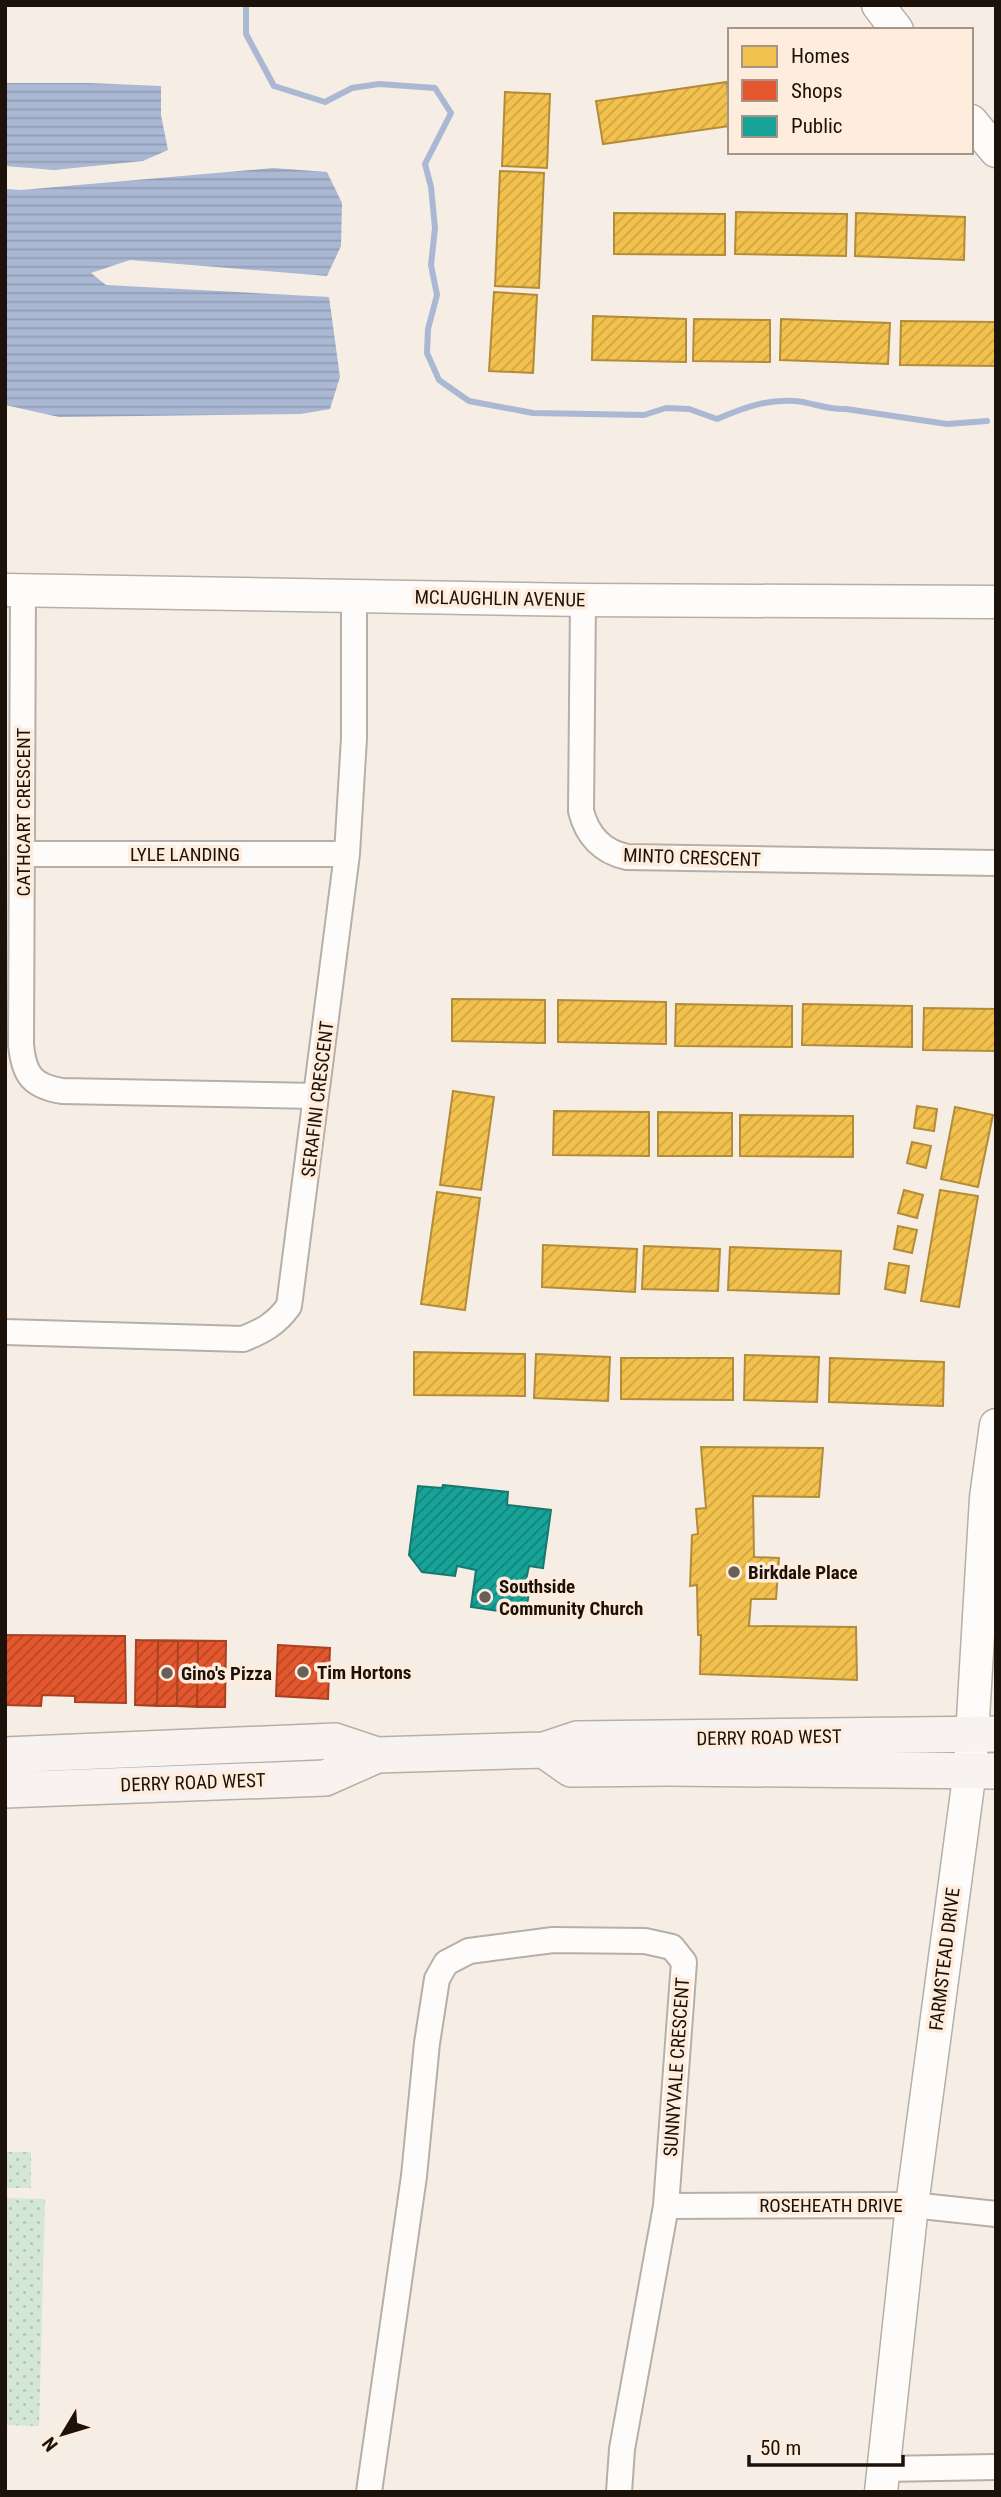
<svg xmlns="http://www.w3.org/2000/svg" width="1001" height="2497" viewBox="0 0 1001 2497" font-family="'Roboto Condensed',sans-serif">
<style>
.park{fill:url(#park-dots)}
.water{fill:url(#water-rules)}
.homes{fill:url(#homes-hatch);stroke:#b28c39;stroke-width:2}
.shops{fill:url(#shops-hatch);stroke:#a84223;stroke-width:2}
.public{fill:url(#public-hatch);stroke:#18786d;stroke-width:2}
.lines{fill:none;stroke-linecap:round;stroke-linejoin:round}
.stream{stroke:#aab8d4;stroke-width:6}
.minor-casing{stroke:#b7aea6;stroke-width:28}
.tertiary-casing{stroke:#b7aea6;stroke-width:35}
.secondary-casing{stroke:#b7aea6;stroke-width:38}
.minor{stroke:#fefcfb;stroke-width:24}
.tertiary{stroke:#fefcfb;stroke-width:32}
.secondary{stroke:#f8f3f1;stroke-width:35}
.poi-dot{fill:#685f56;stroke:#feecdd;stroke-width:2.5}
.labels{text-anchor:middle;stroke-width:7;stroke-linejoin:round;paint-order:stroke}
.street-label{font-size:19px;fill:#1c1209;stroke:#feecdd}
.poi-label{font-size:19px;font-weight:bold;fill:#1c1209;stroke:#feecdd;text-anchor:start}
</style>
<defs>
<pattern id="park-dots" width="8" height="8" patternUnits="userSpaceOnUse" patternTransform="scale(1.75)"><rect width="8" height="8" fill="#d4e7d6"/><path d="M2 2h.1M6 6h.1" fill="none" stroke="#b5c5b6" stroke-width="1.8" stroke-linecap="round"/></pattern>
<pattern id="water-rules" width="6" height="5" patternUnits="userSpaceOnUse" patternTransform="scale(1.75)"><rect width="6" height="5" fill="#aab8d4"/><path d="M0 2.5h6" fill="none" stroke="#929db5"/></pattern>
<pattern id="homes-hatch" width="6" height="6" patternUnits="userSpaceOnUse" patternTransform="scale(1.75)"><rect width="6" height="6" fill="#f2c14e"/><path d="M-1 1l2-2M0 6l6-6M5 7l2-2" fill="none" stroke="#cfa543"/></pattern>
<pattern id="shops-hatch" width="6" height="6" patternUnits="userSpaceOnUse" patternTransform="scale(1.75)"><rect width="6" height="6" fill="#e4572e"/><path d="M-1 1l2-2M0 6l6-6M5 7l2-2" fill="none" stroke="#b84725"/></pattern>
<pattern id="public-hatch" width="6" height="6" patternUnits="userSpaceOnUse" patternTransform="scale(1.75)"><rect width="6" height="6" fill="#17a398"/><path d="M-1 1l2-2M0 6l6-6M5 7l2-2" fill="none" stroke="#14837a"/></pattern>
</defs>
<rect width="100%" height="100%" fill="#f6ede5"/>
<path class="park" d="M5,2152H31V2188H5Z
M5,2198L45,2199L39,2426L5,2425Z"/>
<path class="water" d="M5,83H89L161,86V115L168,150L143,161L54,170L5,166Z
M273,168L327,172L342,203L341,246L327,276L130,260L91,273L106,285L329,297L340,377L330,409L301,414L59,417L5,405V189L21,190Z"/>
<path class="homes" d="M727,82L730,126L603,144L596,101Z
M505,92L550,94L547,168L502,166Z
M500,171L544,173L539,288L495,286Z
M736,212L847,214L846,256L735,254Z
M614,213L725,214V255L614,254Z
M856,213L965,217L964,260L855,256Z
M494,292L537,295L533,373L489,371Z
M593,316L686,319V362L592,360Z
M694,319L770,320V362L693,361Z
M781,319L890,323L888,364L780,360Z
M901,321L996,322V366L900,365Z
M452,999L545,1000V1043L452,1041Z
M558,1000L666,1002V1044L558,1042Z
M676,1004L792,1006V1047L675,1046Z
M803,1004L912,1006V1047L802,1045Z
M924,1008L996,1009V1051L923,1050Z
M453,1091L494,1097L481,1190L440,1185Z
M917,1106L937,1109L934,1131L914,1128Z
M955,1107L993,1115L978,1187L941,1179Z
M554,1111L649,1112V1156L553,1155Z
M658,1112L732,1113V1156H658Z
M740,1115L853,1116V1157L740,1156Z
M912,1142L931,1146L926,1168L907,1163Z
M904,1190L923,1195L917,1218L898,1213Z
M940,1190L978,1196L959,1307L921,1301Z
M437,1192L480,1198L465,1310L421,1304Z
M898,1226L917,1230L912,1253L894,1249Z
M543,1245L637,1249L635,1292L542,1287Z
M644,1246L720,1249L718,1291L642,1289Z
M730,1247L841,1251L839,1294L728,1290Z
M889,1263L909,1266L905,1293L885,1289Z
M414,1352L525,1354V1396L414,1395Z
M536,1354L610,1357L608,1401L534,1398Z
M745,1355L819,1357L817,1402L744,1400Z
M621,1358H733V1400L621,1399Z
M830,1358L944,1362L943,1406L829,1402Z
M701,1447L823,1448L819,1497L753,1496L754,1557L779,1558L776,1599H751L749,1626L856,1627L857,1680L700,1674L701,1635H698L697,1585L690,1586L692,1535L698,1534L696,1509L706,1508Z"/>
<path class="shops" d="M5,1635L125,1636L126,1703L75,1702V1696L42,1695L41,1706L5,1705Z
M136,1640L226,1641L225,1707L135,1705Z
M136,1640L158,1641L157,1706L135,1705Z
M158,1641H178L177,1706H157Z
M178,1641H198L197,1707L177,1706Z
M198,1641H226L225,1707H197Z
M278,1645L330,1648L328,1699L276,1696Z"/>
<path class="public" d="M443,1485L508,1492L507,1505L551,1510L543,1568L529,1566L524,1590H529L526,1615L471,1607L476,1570L457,1566L455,1576L422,1572L409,1555L418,1486L442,1488Z"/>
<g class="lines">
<path class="stream" d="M246,5V34L274,86L325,102L352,88L379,84L435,88L451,113L425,164L431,187L435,228L431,265L437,295L428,329L427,353L439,380L469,401L533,413L644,415L666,408L689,409L717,419C745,407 772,397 803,402C818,405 831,410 846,409L947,424L987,421"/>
<defs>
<path id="minor" d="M23,590L21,1045C24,1075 32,1086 62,1091L316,1096
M583,600L581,811C587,835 602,852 627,857L996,863
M23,854H347
M5,1332L243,1339C263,1331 276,1324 289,1306L347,854L354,738V596
M666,2206L912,2205L996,2214
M882,2469L996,2467
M369,2492L414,2176L427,2043L437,1979L446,1963L469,1951L553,1940L645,1941L672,1947L684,1962L666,2206L622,2449L619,2492"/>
<path id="tertiary" d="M878,5L897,30
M971,121L996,151
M5,590L583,600L996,602
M881,2492L912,2205L970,1770L986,1498L996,1425"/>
<path id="secondary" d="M544,1750L571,1769L668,1768L996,1771
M5,1755L335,1741L377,1755L544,1750L577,1739L996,1734
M5,1790L325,1778L377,1755"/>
</defs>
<use href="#minor" class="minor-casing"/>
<use href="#tertiary" class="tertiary-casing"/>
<use href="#secondary" class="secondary-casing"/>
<use href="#minor" class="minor"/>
<use href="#tertiary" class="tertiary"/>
<use href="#secondary" class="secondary"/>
</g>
<g class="poi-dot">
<circle cx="734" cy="1572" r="7"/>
<circle cx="485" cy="1597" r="7"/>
<circle cx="303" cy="1672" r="7"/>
<circle cx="167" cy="1673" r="7"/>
</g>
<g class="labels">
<g class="street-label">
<text transform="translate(500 598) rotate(1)" y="7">MCLAUGHLIN AVENUE</text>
<text transform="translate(23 812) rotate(-90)" y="7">CATHCART CRESCENT</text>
<text x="185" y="861">LYLE LANDING</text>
<text transform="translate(692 857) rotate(2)" y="7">MINTO CRESCENT</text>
<text transform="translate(317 1099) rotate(-83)" y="7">SERAFINI CRESCENT</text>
<text transform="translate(769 1737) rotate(-1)" y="7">DERRY ROAD WEST</text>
<text transform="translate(193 1782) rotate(-2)" y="7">DERRY ROAD WEST</text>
<text transform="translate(944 1959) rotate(-83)" y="7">FARMSTEAD DRIVE</text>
<text transform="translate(676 2067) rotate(-86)" y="7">SUNNYVALE CRESCENT</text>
<text x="831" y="2212">ROSEHEATH DRIVE</text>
</g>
<g class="poi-label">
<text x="748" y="1579">Birkdale Place</text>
<text x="499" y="1593">Southside<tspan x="499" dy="22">Community Church</tspan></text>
<text x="317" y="1679">Tim Hortons</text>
<text x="181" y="1680">Gino's Pizza</text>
</g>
</g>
<rect width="1001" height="2497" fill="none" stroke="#1c1209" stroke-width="14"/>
<rect x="728" y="28" width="245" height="126" fill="#feecdd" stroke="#a49588" stroke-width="2"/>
<rect x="742" y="46" width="35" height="21" fill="#f2c14e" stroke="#a49588" stroke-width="2"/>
<text x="791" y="63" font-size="21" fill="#1c1209">Homes</text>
<rect x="742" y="80" width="35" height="21" fill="#e4572e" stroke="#a49588" stroke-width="2"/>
<text x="791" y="98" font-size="21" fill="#1c1209">Shops</text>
<rect x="742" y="116" width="35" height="21" fill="#17a398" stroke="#a49588" stroke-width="2"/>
<text x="791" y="133" font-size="21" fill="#1c1209">Public</text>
<g transform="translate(63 2434) rotate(232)" stroke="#feecdd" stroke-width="5" paint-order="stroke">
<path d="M0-5L12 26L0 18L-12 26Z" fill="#1c1209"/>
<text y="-10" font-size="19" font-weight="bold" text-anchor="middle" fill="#1c1209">N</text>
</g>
<path d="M749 2455v10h154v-10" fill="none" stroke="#1c1209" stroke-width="3.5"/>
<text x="760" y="2455" font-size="21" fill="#1c1209" stroke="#feecdd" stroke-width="5" paint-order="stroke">50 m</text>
</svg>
